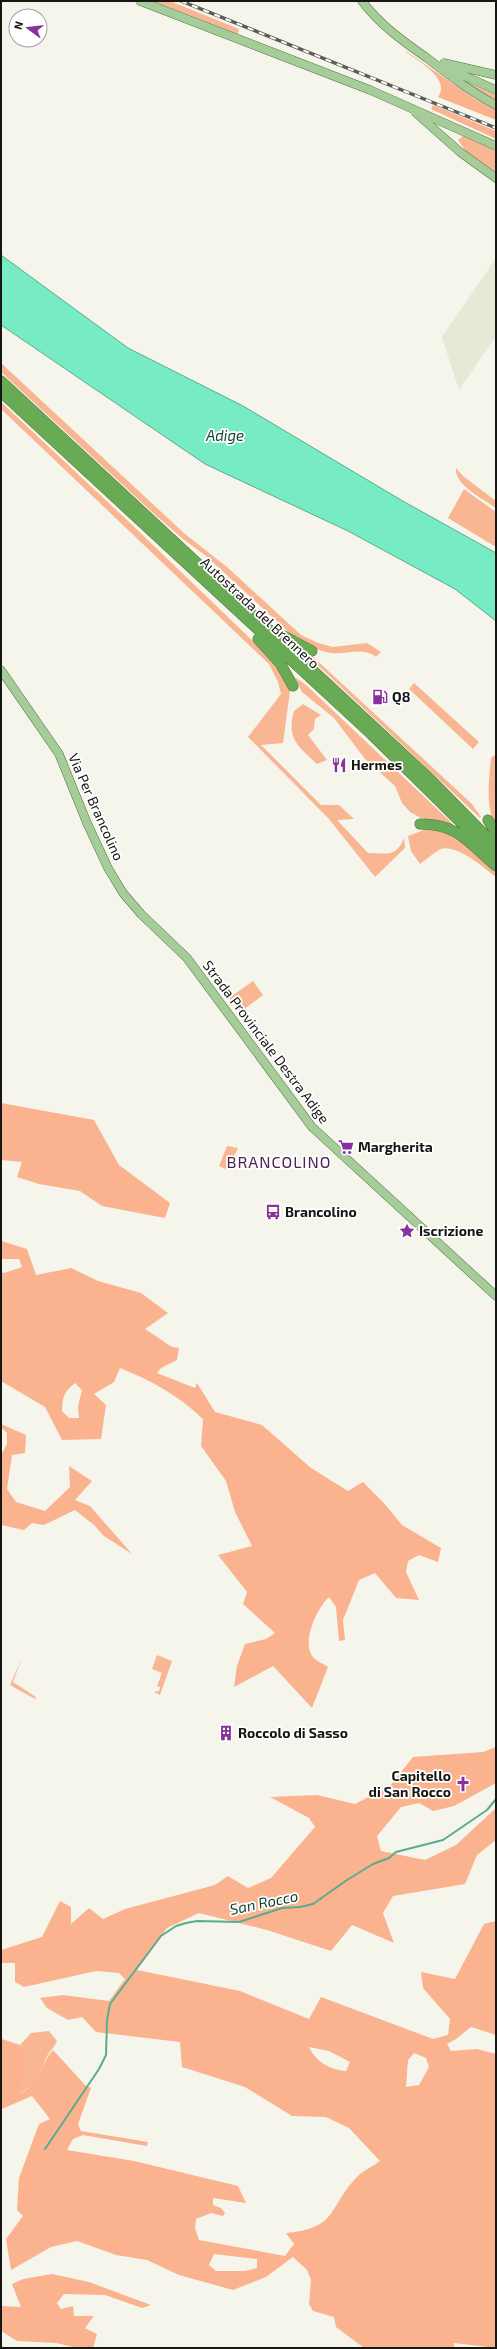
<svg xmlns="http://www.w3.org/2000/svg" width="497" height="2349" viewBox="0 0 497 2349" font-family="'Exo 2',sans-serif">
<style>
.built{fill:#e8e8d7}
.green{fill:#f9b693}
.forest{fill:#fab38e;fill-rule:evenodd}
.water{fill:#77ebc4;stroke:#5aab8f}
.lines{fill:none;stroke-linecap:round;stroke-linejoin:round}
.stream{stroke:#5aab8f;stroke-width:2}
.major-casing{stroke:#4c763e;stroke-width:9}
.highway-casing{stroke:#4c763e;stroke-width:11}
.major{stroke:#a5cc99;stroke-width:8}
.highway{stroke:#69aa55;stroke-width:10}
.rail-casing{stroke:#5d5d58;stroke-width:3.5}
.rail{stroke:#fff;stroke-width:2;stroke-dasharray:6;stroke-linecap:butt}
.labels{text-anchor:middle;stroke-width:3.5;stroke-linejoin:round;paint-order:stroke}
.street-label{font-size:14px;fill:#161613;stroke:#fff}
.poi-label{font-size:14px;font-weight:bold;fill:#161613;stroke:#fff;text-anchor:start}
.water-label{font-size:15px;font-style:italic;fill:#134636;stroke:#fff}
.quarter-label{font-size:16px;letter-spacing:1px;fill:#4d2358;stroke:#fff}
</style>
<rect width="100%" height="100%" fill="#f5f5eb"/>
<path class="built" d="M496,258V336L459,390L442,337Z"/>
<path class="green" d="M153,1H170L239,29L238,34Z
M466,82L496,95V102L466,83Z
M463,136L476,140L496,151V175C482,165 467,155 458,140Z
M1,363L185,534L227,567L301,635L318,643L333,647L367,643L381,652L376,657C363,646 346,655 331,653C318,651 308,645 296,639L206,556L183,539L152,512L1,372Z
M1,402L128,521L279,666L290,686V691L283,743L261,745L321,805H339L354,819L337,820L368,853C387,853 396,858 404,838L405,848L375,877L329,819L248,737L281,694L278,682L269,664L1,409Z
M456,468L463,476L496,501V508C484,499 454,485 456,468Z
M464,489L496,512V547L448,518Z
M310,654L472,804L481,817L480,818L309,657Z
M295,677L306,685L453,824L452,826L421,818L410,812L402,803L395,786L365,759L334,718L302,692Z
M414,683L479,742L473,749L409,689Z
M303,704L321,715L315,719L314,729L308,735L327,760L317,764C299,747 286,739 294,711Z
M494,755L496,758V828C485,805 489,782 491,758Z
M429,828L449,831L478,855L496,874V877C484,868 457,844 441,849C434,852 426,860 420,864L411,851L408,836Z
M253,981L263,995L240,1012L229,998Z
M227,1146L238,1148L228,1170L219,1166Z
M157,1655L172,1661L160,1695L154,1692L159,1691L160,1687L157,1686L162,1673L152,1669Z
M22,1658L13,1682L36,1697L35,1699L10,1685Z
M49,2031L57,2041C54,2048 48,2053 45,2060C39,2076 37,2085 19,2093L27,2055L20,2045L31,2033Z"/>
<path class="forest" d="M403,49L475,99L496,110V120L438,97C452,77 414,60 403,49Z
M433,105L496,131V139L431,109Z
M1,1103L94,1120L119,1165L170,1203L165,1218L102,1206L80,1191L39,1184L17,1177L22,1162L1,1160Z
M1,1241L27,1249L36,1275L71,1268L98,1281L141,1293L168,1313L145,1329L172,1347L179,1348L177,1360L161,1368L157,1373L195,1388L197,1383L215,1412L262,1425L311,1468L348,1491L363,1482L383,1502L402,1525L441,1548L438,1562L419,1555L408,1561L406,1572L419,1600L396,1598L375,1573L359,1580L343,1620L345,1640L339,1641L336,1607L329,1597C317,1608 300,1644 314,1658C318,1662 324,1664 328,1667L312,1708L273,1666L234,1687L237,1666L245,1644L266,1639L275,1633L243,1604L247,1592L218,1555L252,1546L235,1512L226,1481L201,1446L203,1419C178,1395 152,1381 120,1368L114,1382L94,1394L106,1405L101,1439L62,1440L45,1407L1,1381V1272L4,1273L22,1267L19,1259H1ZM75,1383L82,1390L78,1406L79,1418H69L62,1411C63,1397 63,1393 75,1383Z
M1,1424L26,1435L25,1453L12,1455L7,1489L16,1502L45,1511L70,1487L69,1466L92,1481L75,1500L90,1506L132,1554L104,1536L94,1525L75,1510L44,1525L32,1523L24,1530L1,1525V1455L7,1444V1433L1,1427Z
M496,1747V1783L454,1806L433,1811L419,1803L401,1807L377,1836L381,1851L425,1860L456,1845L496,1808V1840L477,1855L465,1884L393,1896L383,1913L394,1943L352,1925L331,1951L267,1930L199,1913L167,1928L137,1970L240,1991L309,2019L321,1997L433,2039L448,2035L450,2019L423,1988L421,1972L455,1979L484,1924L496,1921V2035L471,2027L456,2039L447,2044L451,2051L477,2049L496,2054V2348L454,2343V2348H364L336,2327L334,2317L313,2311L309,2304L311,2280L307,2270L293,2257L266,2277L233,2290L179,2275L147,2260L116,2255L77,2241L51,2247L11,2270L6,2239L23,2216L17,2210L19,2178L39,2124L50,2119L32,2096L2,2109L1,2033L2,2039L20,2045L27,2055L20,2093C41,2084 40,2064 53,2050L85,2085L91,2088L78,2124L81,2131L148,2142L147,2146L83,2135L73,2139L67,2150L134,2161L238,2186L246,2203L213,2198V2205L221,2208L225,2213L223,2216L211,2213L196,2219L195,2228L199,2240L285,2256L294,2244L286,2233C339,2228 327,2208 357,2177C363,2170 373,2167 380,2161L349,2128L326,2117L292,2116L245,2087L182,2067L180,2042L96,2032L82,2017L68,2020L47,2008L40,1998L63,1995L109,2001L125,1979L119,1973L96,1971L24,1987L15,1982V1963H1V1950L42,1937L60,1901L71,1907V1924L89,1908L103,1919L125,1909L215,1885L228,1876L248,1888L271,1878L315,1827L309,1818L270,1797L317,1795L355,1804L390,1786L413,1757L483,1752ZM309,2047L329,2051L350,2062L346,2071C330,2070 315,2061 309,2047ZM414,2053L426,2058L429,2067L419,2085L406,2087L408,2060ZM214,2254L257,2259V2268L245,2271H216L209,2265Z
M52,2274L89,2282L151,2305L142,2308L105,2295L64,2294L57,2303L61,2309L73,2306L74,2316H94L85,2328L97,2334L93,2348H78L56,2343L17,2341L1,2331V2306L21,2307L12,2284L23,2279Z"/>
<path class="water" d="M1,255L128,348L243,406L401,500L496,553V621L455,589L348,531L205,464L1,325Z"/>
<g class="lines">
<path class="stream" d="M45,2149L99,2069L106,2055L107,2020L110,2004L161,1936L176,1926L186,1923L197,1921L239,1922L282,1908L300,1907L313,1904L347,1880L373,1864L389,1858L396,1852L443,1840L487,1810L496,1799"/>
<defs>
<path id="major" d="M140,1L370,90L496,146
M362,1C380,25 403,41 427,58C449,75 471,92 496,105
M444,63L496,75
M442,66L496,90
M416,113L460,152L496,178
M1,670L59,754L87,823L108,868L123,893L141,914L187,958L312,1127L496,1296"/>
<path id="highway" d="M1,381L430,779L496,846
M1,392L370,733L496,857
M284,636L312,651
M258,639L280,663L293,686
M488,820L496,833
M420,824C460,824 468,843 496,866"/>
</defs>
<use href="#major" class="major-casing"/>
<use href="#highway" class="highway-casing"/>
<use href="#major" class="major"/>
<use href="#highway" class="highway"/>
<defs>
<path id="rail" d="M181,1L496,128"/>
</defs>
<use href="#rail" class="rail-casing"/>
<use href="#rail" class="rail"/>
</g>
<defs>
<symbol id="fuel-bare" viewBox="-9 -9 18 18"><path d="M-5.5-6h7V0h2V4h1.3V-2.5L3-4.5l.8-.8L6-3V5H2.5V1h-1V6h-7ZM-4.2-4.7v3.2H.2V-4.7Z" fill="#88319e" stroke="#fff" stroke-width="2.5" paint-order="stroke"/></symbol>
<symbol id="restaurant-bare" viewBox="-9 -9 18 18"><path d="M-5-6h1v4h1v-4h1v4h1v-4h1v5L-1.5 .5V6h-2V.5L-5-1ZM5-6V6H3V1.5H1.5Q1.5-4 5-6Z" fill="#88319e" stroke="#fff" stroke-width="2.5" paint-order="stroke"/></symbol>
<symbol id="supermarket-bare" viewBox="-9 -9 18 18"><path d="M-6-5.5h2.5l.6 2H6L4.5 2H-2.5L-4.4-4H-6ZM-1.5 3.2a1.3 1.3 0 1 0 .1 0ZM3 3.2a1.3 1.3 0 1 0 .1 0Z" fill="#88319e" stroke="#fff" stroke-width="2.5" paint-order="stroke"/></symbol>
<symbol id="bus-bare" viewBox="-9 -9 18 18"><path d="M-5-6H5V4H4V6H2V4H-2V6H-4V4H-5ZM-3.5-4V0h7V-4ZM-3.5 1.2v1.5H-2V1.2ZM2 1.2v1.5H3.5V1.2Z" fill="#88319e" stroke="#fff" stroke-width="2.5" paint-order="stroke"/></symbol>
<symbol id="sight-bare" viewBox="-9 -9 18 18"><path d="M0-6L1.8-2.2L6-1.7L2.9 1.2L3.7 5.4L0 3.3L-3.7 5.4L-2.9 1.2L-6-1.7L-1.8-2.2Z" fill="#88319e" stroke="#fff" stroke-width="2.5" paint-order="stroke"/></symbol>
<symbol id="building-bare" viewBox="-9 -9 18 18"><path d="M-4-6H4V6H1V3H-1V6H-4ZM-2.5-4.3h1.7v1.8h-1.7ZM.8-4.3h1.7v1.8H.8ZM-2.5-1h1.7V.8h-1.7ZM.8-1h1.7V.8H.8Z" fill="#88319e" stroke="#fff" stroke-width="2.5" paint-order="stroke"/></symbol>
<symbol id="church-bare" viewBox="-9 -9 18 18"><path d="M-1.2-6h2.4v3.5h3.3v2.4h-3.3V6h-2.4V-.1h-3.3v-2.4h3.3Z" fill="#88319e" stroke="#fff" stroke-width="2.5" paint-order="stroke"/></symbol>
</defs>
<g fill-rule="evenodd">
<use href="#fuel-bare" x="369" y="686" width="22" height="22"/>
<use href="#restaurant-bare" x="328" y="754" width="22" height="22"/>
<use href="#supermarket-bare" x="335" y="1136" width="22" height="22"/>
<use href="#bus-bare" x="262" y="1201" width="22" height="22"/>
<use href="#sight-bare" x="396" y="1220" width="22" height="22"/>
<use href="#building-bare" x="215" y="1722" width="22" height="22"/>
<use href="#church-bare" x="452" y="1773" width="22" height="22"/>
</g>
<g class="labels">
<g class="street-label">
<text transform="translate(260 613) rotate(43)" y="5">Autostrada del Brennero</text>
<text transform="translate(96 807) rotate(66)" y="5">Via Per Brancolino</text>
<text transform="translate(266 1042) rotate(53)" y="5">Strada Provinciale Destra Adige</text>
</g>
<g class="poi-label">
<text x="392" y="702">Q8</text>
<text x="351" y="770">Hermes</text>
<text x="358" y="1152">Margherita</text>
<text x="285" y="1217">Brancolino</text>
<text x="419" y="1236">Iscrizione</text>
<text x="238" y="1738">Roccolo di Sasso</text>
<text x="451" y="1781" text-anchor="end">Capitello<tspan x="451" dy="16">di San Rocco</tspan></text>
</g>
<g class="water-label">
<text x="225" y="441">Adige</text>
<text transform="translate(264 1903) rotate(-12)" y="5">San Rocco</text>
</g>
<g class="quarter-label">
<text x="279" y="1168">BRANCOLINO</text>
</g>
</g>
<rect width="497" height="2349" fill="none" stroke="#161613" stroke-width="4"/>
<g transform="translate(28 28) rotate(285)"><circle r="19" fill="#ffffff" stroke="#a2a2a1"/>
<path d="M0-3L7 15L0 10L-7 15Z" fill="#88319e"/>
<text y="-6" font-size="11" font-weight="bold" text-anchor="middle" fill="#161613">N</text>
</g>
</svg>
